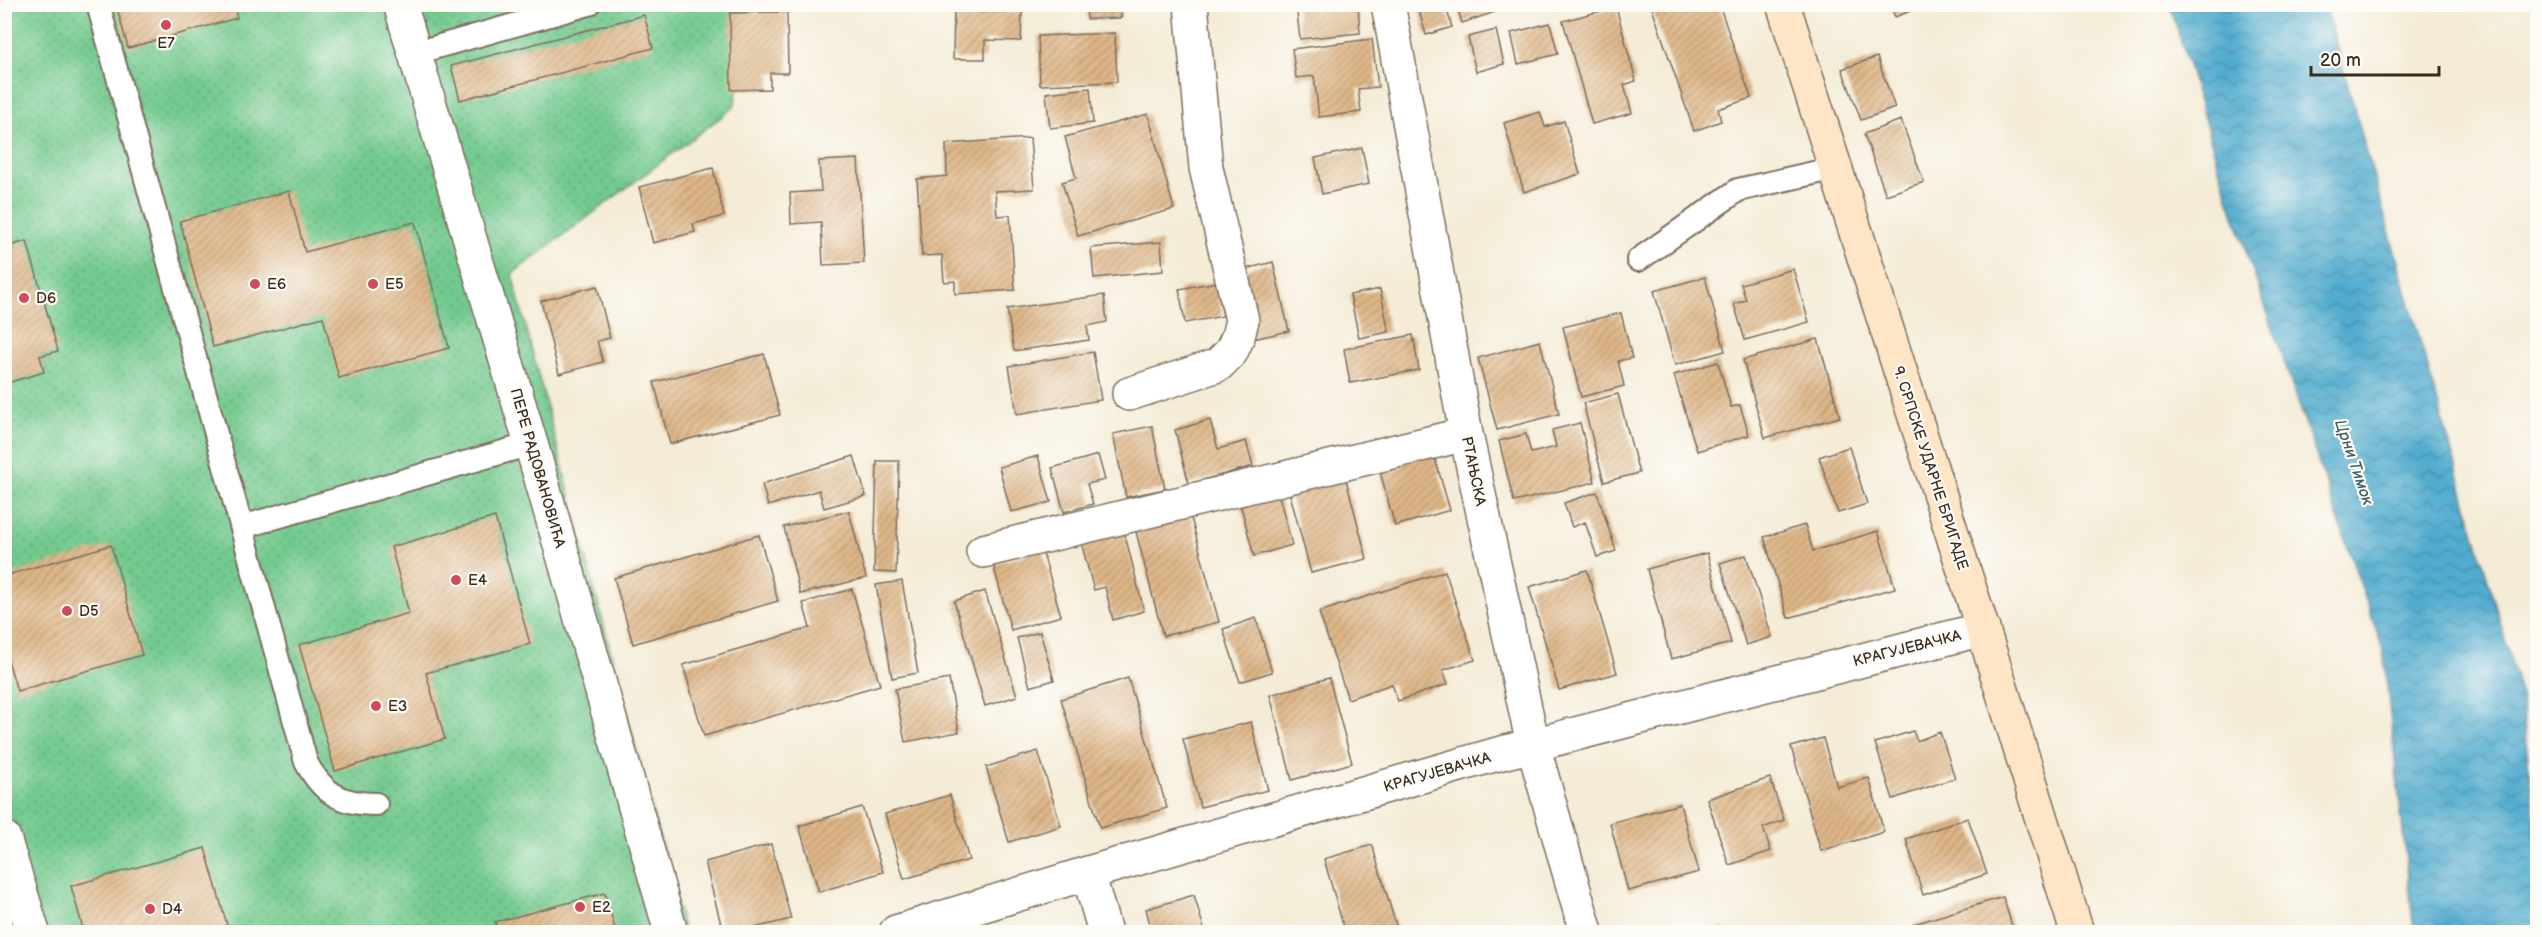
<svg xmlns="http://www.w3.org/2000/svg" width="2542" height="937" viewBox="0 0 2542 937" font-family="'Balsamiq Sans',sans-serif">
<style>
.grass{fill:url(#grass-dots);stroke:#577a56;stroke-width:1.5}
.water{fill:url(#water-waves);stroke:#466b76;stroke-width:1.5}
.building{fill:url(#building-hatch)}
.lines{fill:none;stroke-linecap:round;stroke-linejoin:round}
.lane-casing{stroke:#7c6e5f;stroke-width:26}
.street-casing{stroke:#7c6e5f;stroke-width:36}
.secondary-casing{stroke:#7c6e5f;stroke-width:36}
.lane{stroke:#fff;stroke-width:22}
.street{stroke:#fff;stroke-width:33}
.secondary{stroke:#fde5c5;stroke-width:33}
.poi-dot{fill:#d1495b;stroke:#fdfcf7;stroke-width:2}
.labels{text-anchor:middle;stroke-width:4.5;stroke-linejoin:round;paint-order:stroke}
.poi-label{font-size:15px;fill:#3b2a1e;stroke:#fdfcf7;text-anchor:start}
.street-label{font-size:15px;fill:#3b2a1e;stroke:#fdfcf7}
.water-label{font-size:16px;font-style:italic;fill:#445e65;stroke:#fdfcf7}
</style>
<defs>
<pattern id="grass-dots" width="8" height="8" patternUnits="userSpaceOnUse" patternTransform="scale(1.5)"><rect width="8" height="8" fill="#73ca8f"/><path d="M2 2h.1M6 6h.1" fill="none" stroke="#60a474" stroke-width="1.8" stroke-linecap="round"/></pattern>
<pattern id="water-waves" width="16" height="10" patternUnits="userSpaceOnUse" patternTransform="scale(1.5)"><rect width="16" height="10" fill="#51accf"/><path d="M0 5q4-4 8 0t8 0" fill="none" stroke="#448ca7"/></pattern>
<pattern id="building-hatch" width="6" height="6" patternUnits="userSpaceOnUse" patternTransform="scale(1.5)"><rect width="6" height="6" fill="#dfb788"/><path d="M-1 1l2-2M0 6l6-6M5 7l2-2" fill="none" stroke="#b6956f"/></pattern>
</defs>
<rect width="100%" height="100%" fill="#fdfcf7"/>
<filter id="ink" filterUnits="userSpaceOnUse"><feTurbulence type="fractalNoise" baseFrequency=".0167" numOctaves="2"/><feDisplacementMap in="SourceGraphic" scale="12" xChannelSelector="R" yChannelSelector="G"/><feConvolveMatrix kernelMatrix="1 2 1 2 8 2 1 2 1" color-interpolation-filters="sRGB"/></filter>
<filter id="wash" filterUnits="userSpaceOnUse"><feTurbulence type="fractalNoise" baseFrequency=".008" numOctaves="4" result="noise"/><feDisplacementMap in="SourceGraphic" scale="24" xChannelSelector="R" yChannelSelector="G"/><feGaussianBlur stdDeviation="1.35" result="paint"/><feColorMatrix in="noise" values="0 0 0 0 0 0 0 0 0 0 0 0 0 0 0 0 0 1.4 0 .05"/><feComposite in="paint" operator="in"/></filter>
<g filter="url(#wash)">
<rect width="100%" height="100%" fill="#f4ecd7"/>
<path class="grass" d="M5,5H754L734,107L512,274L684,932H5Z"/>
<path class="water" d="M2170,5H2325L2521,696L2537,842V932H2414L2383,650L2228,198Z"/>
<g id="blocks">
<path class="building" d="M116,4H234L237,18L128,48Z
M437,4H462V5L439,12Z
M1086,4H1121V18L1087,19Z
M1296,4H1358L1360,33L1300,39Z
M1417,4H1445L1452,27L1426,35Z
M1456,4H1513V6L1462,23Z
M1553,4H1567V5L1554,9Z
M1661,4H1719L1751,98L1718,109L1721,121L1694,131L1652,8Z
M1890,4H1926V5L1895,17Z
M1616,7L1636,81L1624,85L1632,113L1592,124L1563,21Z
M954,11L1022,12L1021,41L985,40V59H953Z
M787,12L788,73H770V89L731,90L730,13Z
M644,15L653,48L460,100L451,66Z
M1550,23L1558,54L1518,64L1511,33Z
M1496,30L1504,64L1476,72L1468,37Z
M1115,33L1117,82L1040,85L1038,36Z
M1372,39L1378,87L1358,89L1361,112L1319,117L1314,76L1296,78L1292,49Z
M1877,57L1895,108L1861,120L1842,69Z
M1090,88L1093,123L1050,128L1046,93Z
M1540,112L1545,127L1564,121L1580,174L1524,192L1504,123Z
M1148,114L1174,209L1078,236L1062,182L1076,178L1065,137Z
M1901,120L1924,182L1886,195L1864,134Z
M1030,138L1034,189L995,191L997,216L1010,215L1015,290L955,294V281L944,282L942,255L922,256L917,179L947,176L946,144Z
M1362,148L1369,184L1322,194L1315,158Z
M858,159L864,263L823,265L821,222L791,224L790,193L821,191L819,161Z
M713,168L724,216L693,224L695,232L653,243L639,187Z
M289,191L305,252L415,222L449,348L339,378L323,317L213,347L180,221Z
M4,234L9,246L27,241L58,351L40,356L44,372L4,384Z
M1161,242L1163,271L1094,278L1091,248Z
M1273,262L1289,331L1253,339L1238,271Z
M1793,269L1809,322L1745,340L1734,304L1746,300L1741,284Z
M1705,277L1725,351L1675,365L1654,291Z
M1216,282L1223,316L1185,323L1179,289Z
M597,286L610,338L597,341L603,362L559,374L541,301Z
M1380,289L1389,332L1359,338L1350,295Z
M1104,295L1107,322L1087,326L1089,340L1014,351L1007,309Z
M1621,313L1632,358L1618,361L1624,386L1581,397L1563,327Z
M1413,335L1419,370L1350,383L1344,349Z
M1818,339L1840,417L1765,438L1743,360Z
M1540,341L1559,414L1497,430L1478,358Z
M1093,352L1101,400L1017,414L1009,366Z
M764,354L780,415L670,444L654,382Z
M1718,362L1731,407L1740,405L1749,435L1697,451L1674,375Z
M1618,394L1639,473L1604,482L1583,403Z
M1210,420L1218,449L1246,441L1253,466L1189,484L1175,430Z
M1580,423L1595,482L1514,502L1499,441L1526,434L1531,453L1556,447L1552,430Z
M1152,426L1165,489L1126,497L1113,434Z
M1849,447L1867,504L1838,513L1819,457Z
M1433,452L1450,510L1395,526L1379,468Z
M1098,455L1105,480L1087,484L1093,504L1064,512L1052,468Z
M854,456L866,496L824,508L819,490L768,506L762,484Z
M1038,456L1051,502L1011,512L999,467Z
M877,461H899L896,573L874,572Z
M1344,472L1367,559L1311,573L1288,487Z
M1278,492L1292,545L1254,556L1240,503Z
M1597,492L1616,551L1597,557L1585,522L1572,527L1564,503Z
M849,511L866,578L800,594L784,527Z
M1190,514L1219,622L1163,636L1135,528Z
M495,517L530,644L426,673L445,739L335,771L299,645L409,613L391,547Z
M1805,525L1813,551L1878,531L1895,588L1788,618L1764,537Z
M1124,531L1144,611L1113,620L1105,587L1094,590L1081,542Z
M759,535L778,601L633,644L614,578Z
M111,545L142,655L17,691L4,646V576Z
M1042,550L1061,616L1011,630L993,564Z
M1707,553L1731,643L1671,659L1647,569Z
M1746,555L1772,637L1746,645L1720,563Z
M1587,570L1617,673L1559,690L1529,587Z
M1445,571L1475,660L1443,670L1448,684L1398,701L1392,684L1348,699L1319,612Z
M902,581L918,673L892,678L876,585Z
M852,589L880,685L704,736L683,665L810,628L803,603Z
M985,591L1017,696L985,706L954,601Z
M1256,618L1272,672L1240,682L1223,629Z
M1040,632L1054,680L1030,687L1017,638Z
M1128,678L1167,808L1100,828L1061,699Z
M1329,678L1352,763L1292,780L1270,695Z
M949,679L959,732L905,742L895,689Z
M1251,722L1268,790L1200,807L1183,739Z
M1913,731L1917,741L1940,732L1955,778L1893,799L1875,743Z
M1823,738L1837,787L1869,778L1884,832L1821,851L1791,747Z
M1038,751L1061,826L1009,842L986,767Z
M1770,778L1784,820L1763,828L1771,851L1729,865L1707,799Z
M950,795L969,860L904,879L885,814Z
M1680,804L1699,872L1628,891L1610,823Z
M862,807L883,872L819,892L799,826Z
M1968,818L1987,874L1923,895L1906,839Z
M771,844L791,919L737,932H723L705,862Z
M1372,845L1398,932H1345L1324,859Z
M205,848L229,932H84L71,886Z
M605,893L616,932H498L495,922Z
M1194,895L1205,932H1152L1146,909Z
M2003,897L2014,932H1917L1914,924Z
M1724,927L1725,932H1706Z"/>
</g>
</g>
<g filter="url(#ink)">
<use href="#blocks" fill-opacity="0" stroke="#7c6e5f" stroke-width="1.5"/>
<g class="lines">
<defs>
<path id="lane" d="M98,4L306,762C322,793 341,804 376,804
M415,53L589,4
M1638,260L1738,190L1836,168
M242,527L531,444"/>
<path id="street" d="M400,4L531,444L671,932
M1388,4L1466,434L1533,745L1586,932
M1129,394L1218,365L1231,352L1238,337L1242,320L1206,168L1191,4
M983,551L1466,434
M4,838L33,932
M1088,873L1105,932
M896,932L1088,873L1494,755L1983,629"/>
<path id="secondary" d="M1783,4L1990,652L2077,932"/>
</defs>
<use href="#lane" class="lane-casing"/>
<use href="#street" class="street-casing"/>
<use href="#secondary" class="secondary-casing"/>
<use href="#lane" class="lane"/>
<use href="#street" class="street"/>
<use href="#secondary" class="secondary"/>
</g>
</g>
<g class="poi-dot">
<circle cx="166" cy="25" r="6"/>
<circle cx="255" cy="284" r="6"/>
<circle cx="373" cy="284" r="6"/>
<circle cx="24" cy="298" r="6"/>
<circle cx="456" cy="580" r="6"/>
<circle cx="67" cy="611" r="6"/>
<circle cx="376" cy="706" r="6"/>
<circle cx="580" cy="907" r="6"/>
<circle cx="150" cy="909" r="6"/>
</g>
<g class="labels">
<g class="poi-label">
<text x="166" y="48" text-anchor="middle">E7</text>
<text x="267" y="289">E6</text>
<text x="385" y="289">E5</text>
<text x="36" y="303">D6</text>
<text x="468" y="585">E4</text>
<text x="79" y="616">D5</text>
<text x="388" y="711">E3</text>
<text x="592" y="912">E2</text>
<text x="162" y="914">D4</text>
</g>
<g class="street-label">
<text transform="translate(538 468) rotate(74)" y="5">ПЕРЕ РАДОВАНОВИЋА</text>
<text transform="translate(1931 468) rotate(72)" y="5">9. СРПСКЕ УДАРНЕ БРИГАДЕ</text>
<text transform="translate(1474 471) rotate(78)" y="5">РТАЊСКА</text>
<text transform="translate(1907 648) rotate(-14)" y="5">КРАГУЈЕВАЧКА</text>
<text transform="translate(1437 772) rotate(-16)" y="5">КРАГУЈЕВАЧКА</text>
</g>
<g class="water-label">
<text transform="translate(2355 462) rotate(71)" y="6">Црни Тимок</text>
</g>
</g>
<rect width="2542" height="937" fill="none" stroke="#fdfcf7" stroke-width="24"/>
<path d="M2311 66v9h128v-9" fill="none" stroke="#3b2a1e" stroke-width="3"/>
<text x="2320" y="66" font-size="18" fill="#3b2a1e" stroke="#fdfcf7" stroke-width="4.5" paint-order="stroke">20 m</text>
</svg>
